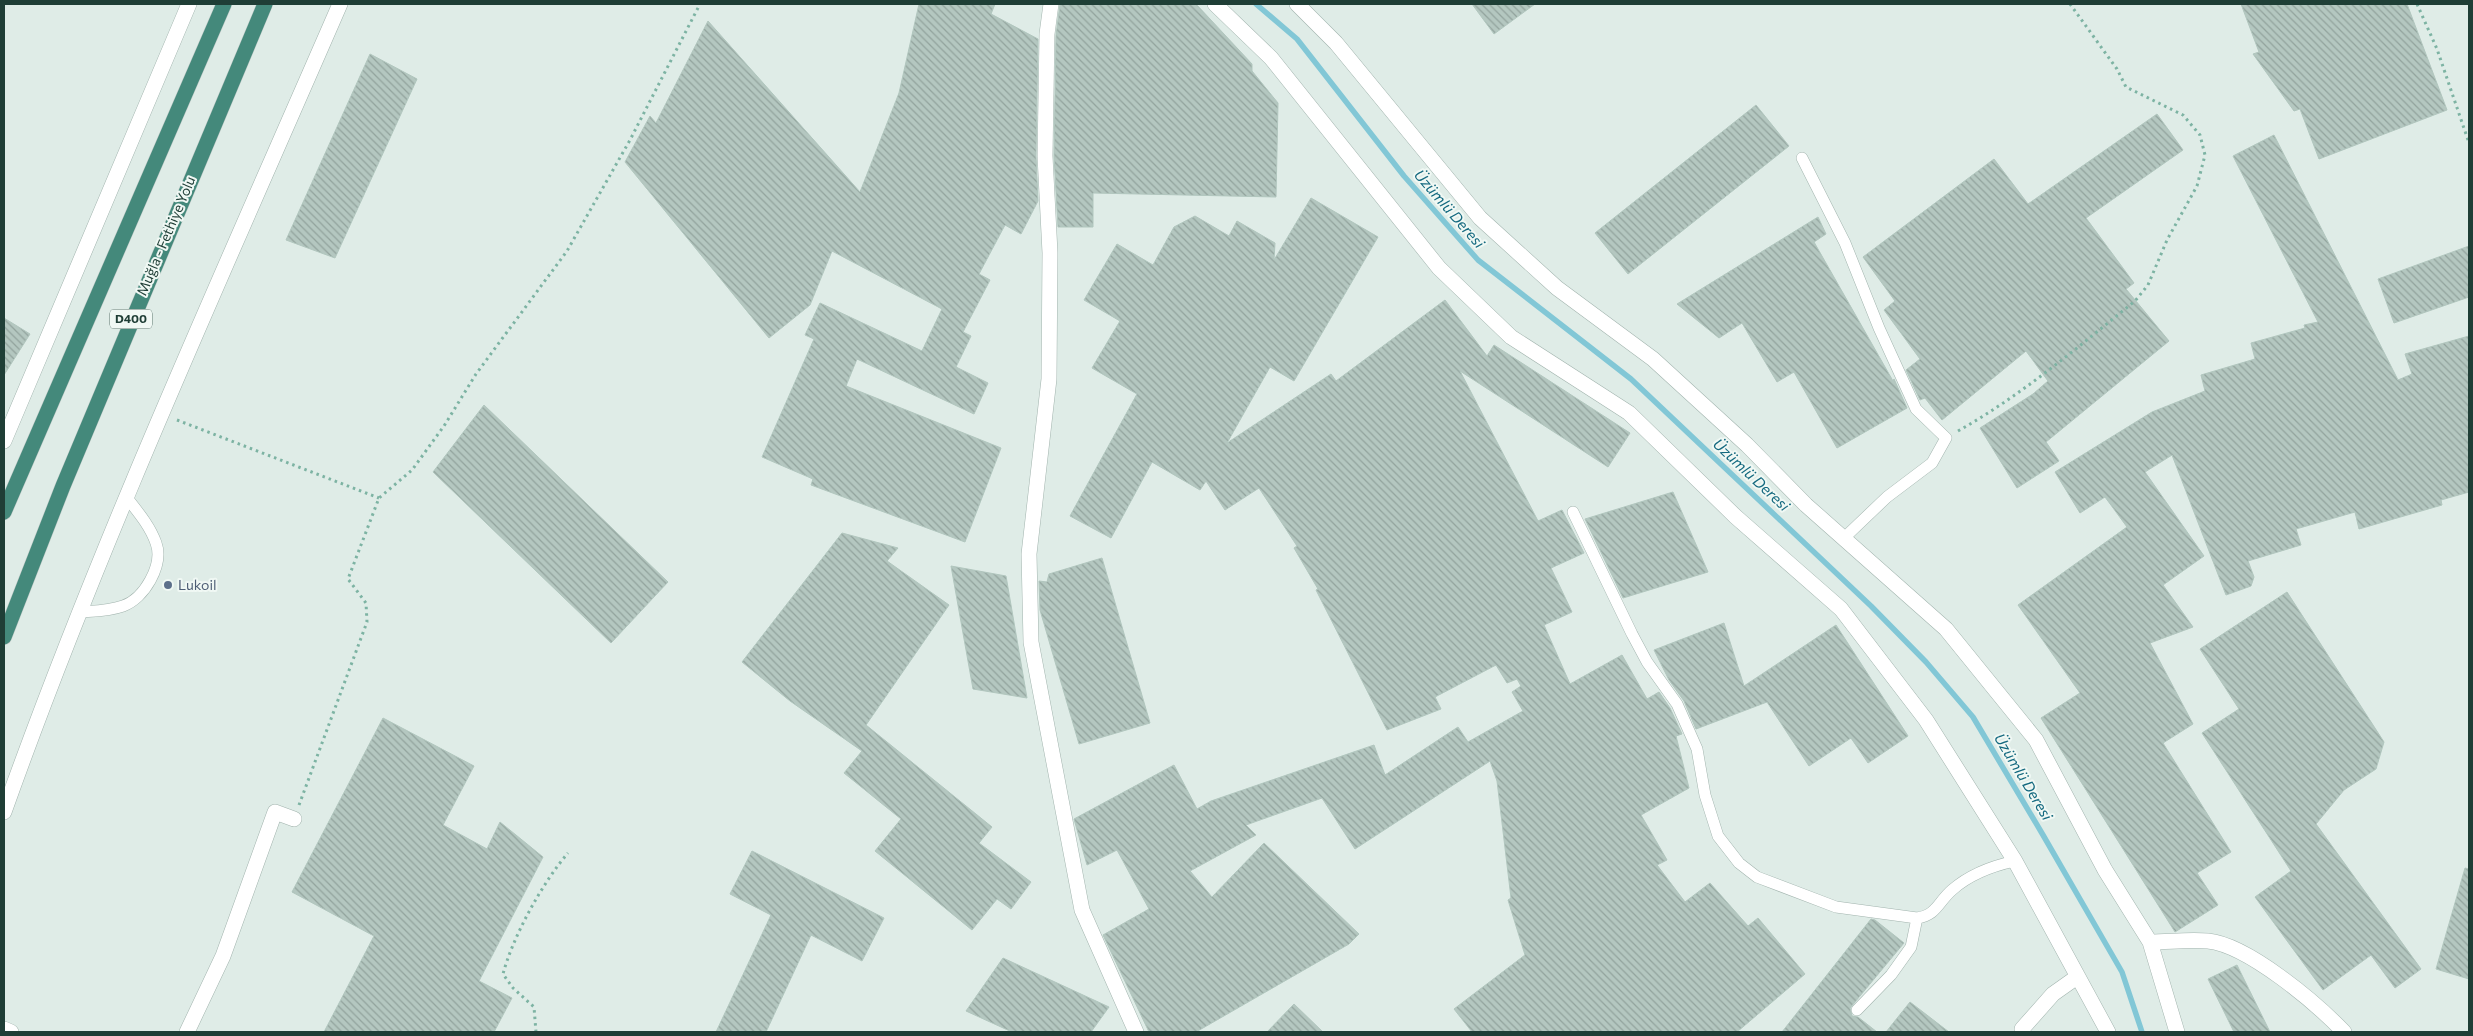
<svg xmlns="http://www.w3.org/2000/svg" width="2473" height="1036" viewBox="0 0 2473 1036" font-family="Commissioner,sans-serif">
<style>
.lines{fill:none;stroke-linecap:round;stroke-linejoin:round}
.stream{stroke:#82c7d6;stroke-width:5.5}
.building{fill:url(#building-back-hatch);stroke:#b1c6be}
.service-casing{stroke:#a2b4ae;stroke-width:12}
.minor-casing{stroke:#a2b4ae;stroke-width:16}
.tertiary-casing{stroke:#a2b4ae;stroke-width:16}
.trunk-casing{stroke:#c0c9c7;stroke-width:16}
.path{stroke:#7db3a3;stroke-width:3;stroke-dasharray:2.5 4;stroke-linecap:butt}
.service{stroke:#fff;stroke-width:11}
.minor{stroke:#fff;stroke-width:15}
.tertiary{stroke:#fff;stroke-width:15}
.trunk{stroke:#44897b;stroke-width:15}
.service-dot{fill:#5c6f8a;stroke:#f0f8f4;stroke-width:2}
.labels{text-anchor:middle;stroke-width:4;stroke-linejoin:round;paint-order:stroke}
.shield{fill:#f0f8f4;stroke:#5e766f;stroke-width:1}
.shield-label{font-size:12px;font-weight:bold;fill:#1f3e36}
.street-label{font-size:14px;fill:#1f3e36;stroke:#f0f8f4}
.service-label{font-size:14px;fill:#4e5e75;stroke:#f0f8f4;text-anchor:start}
.water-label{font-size:15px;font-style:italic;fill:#14697f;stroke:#f0f8f4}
</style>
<defs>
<pattern id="building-back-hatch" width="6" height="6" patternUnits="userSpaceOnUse" patternTransform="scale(1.25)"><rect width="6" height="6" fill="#b4c7c0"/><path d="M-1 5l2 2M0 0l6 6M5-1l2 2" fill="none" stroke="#92a39d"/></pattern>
</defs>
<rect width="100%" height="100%" fill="#dfece7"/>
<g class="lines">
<path class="stream" d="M1256,4L1297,39L1404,176L1478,260L1631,379L1871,606L1926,662L1973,717L2043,835L2122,972L2142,1032"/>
</g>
<path class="building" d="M919,4H995L991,14L1038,39L1036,156L1038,201L1021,234L1005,225L979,274L990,280L963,332L971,336L956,367L988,383L974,414L857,359L846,386L1001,448L965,542L811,485L813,479L762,457L814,339L805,335L820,303L922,351L942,309L832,251L810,305L769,338L625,162L650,116L656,123L708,21L860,192L899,93Z
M1060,4H1196L1252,64V71L1278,103L1276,197L1093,193V227H1058L1054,156L1056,35Z
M1472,4H1535L1494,34Z
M2241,4H2407L2447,110L2319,159L2300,109L2294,111L2253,54L2259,52Z
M370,54L417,79L335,258L286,240Z
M1756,105L1789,146L1628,274L1595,233Z
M2157,114L2183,150L2086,218L2134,283L2126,289L2169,341L2046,442L2059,461L2017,488L1980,428L2033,394L2048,381L2026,351L1942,420L1925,398L1920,400L1906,370L1920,359L1884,310L1895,301L1863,257L1994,159L2028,204Z
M2274,135L2398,380L2412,374L2405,354L2469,336V492L2441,500L2442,505L2359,529L2355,512L2296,529L2301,545L2248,561L2254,577L2251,586L2226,595L2172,455L2145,472L2204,556L2163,585L2193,627L2150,643L2193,724L2163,743L2231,852L2197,873L2218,905L2175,932L2041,718L2080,693L2018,605L2127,527L2105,497L2080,513L2055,472L2152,412L2205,391L2201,375L2255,359L2251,343L2305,328L2304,325L2318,322L2233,156Z
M1311,198L1378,237L1294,381L1270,367L1227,443L1331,374L1336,381L1445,300L1487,356L1494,345L1630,433L1608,467L1460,371L1538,521L1562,510L1584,553L1551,568L1572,612L1544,625L1570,684L1622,655L1647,699L1659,692L1670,708L1682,734L1676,736L1689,788L1641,815L1667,860L1657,865L1685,902L1710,883L1748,926L1758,918L1805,974L1737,1032H1472L1454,1009L1525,955L1508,900L1511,898L1497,781L1490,761L1355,849L1322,798L1246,825L1256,835L1190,871L1212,897L1264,843L1359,934L1349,944L1196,1032H1149L1103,935L1149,909L1117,850L1087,865L1074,819L1174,765L1197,809L1211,801L1374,745L1385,775L1458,727L1468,742L1523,711L1512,692L1521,686L1517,679L1507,683L1496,665L1435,697L1441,709L1387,730L1316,590L1318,589L1294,548L1297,546L1259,488L1225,510L1206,481L1200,490L1152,462L1111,538L1070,516L1137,394L1092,368L1120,321L1084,300L1117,244L1153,265L1174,227L1195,216L1229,236L1237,221L1275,243L1274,260Z
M1818,217L1826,234L1814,242L1893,381L1894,379L1907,408L1837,448L1794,372L1777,382L1742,323L1719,338L1677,304Z
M2469,246V297L2394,323L2378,279Z
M4,318L30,334L4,375Z
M484,405L668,582L611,643L433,472Z
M1673,492L1708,572L1623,598L1585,519Z
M842,533L898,548L887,561L949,605L866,725L992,827L979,843L1031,882L1011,909L997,899L972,930L875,851L901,819L844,773L862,751L790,701L742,662Z
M1102,558L1150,723L1079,744L1040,610L1039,581L1047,582L1049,574Z
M951,566L1006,576L1027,698L973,689Z
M2287,592L2384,742L2376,769L2344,790L2316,824L2421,969L2395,988L2371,955L2323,990L2255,897L2291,871L2202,733L2239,709L2200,649Z
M1724,623L1744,686L1836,625L1908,736L1868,763L1851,738L1809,766L1767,702L1696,729L1684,701L1669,680L1654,650Z
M383,718L474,766L443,825L487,849L500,822L543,857L479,981L512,998L494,1032H324L374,936L292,892Z
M752,851L884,918L862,961L811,935L766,1032H716L771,915L730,894Z
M2465,868L2469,869V979L2436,969Z
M1871,919L1875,920L1904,943L1850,1008L1852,1016L1858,1017L1877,1032H1782Z
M1003,958L1109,1007L1091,1032H1012L966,1011Z
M2237,965L2270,1032H2234L2208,979Z
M1910,1002L1949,1032H1886Z
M1294,1004L1323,1032H1267Z"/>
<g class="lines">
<defs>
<path id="service" d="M1802,158L1845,243L1879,328L1916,409L1946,438L1932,463L1887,497L1843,539
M1573,512L1632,634L1647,662L1677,704L1697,749L1705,795L1718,836L1739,863L1757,877L1836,907L1917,918C1937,915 1938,902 1952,890C1970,874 1992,866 2015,861
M81,612C95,611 109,611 123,606C144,599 164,565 156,543C150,526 138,512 127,498
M1857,1010L1891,975L1911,947L1917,918"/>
<path id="minor" d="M1051,4L1047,34L1045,156L1050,253L1049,379L1029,554L1031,642L1082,910L1136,1032
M1215,4L1271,58L1439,268L1511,337L1629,413L1736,517L1841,609L1926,720L2015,861L2108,1032
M1297,4L1336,43L1480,218L1557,288L1653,359L1747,445L1806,505L1946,629L2036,740L2105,870L2150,942L2177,1032
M4,441L189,4
M4,812C102,537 224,271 340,4
M2150,942C2169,942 2189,939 2208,941C2248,945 2316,1003 2344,1032
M2022,1029L2053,994L2077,977
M187,1032L223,956L275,812L294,819"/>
<path id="tertiary" d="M4,1029L11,1032"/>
<path id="trunk" d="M4,512L224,4
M4,637L63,486L265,4"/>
</defs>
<use href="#service" class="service-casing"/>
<use href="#minor" class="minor-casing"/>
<use href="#tertiary" class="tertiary-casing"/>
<use href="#trunk" class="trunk-casing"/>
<path class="path" d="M2417,4L2437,49L2469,143
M177,420L379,498
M1958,431C2022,395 2078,347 2135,301L2148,285L2167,240L2197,186L2205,155L2200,135L2183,115L2126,87L2117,69L2070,4
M299,805L367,622L366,603L348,579L379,498L412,470L444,426L476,374L567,251L630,140L700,4
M536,1032L534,1007L513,988L503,974C513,936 543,882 568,853"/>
<use href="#service" class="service"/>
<use href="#minor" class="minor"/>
<use href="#tertiary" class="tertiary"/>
<use href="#trunk" class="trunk"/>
</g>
<circle class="service-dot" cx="168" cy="585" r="5"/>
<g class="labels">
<rect class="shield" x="110" y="309.5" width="42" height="19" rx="4"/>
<g class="shield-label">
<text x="131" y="323">D400</text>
</g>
<g class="street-label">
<text transform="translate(166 236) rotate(-67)" y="5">Muğla - Fethiye Yolu</text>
</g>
<g class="service-label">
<text x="178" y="590">Lukoil</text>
</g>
<g class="water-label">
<text transform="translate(1449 209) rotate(49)" y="5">Üzümlü Deresi</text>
<text transform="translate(1751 475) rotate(43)" y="5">Üzümlü Deresi</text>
<text transform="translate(2023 777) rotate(59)" y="5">Üzümlü Deresi</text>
</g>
</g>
<rect width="2473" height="1036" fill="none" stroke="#1f3e36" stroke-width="10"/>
</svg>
